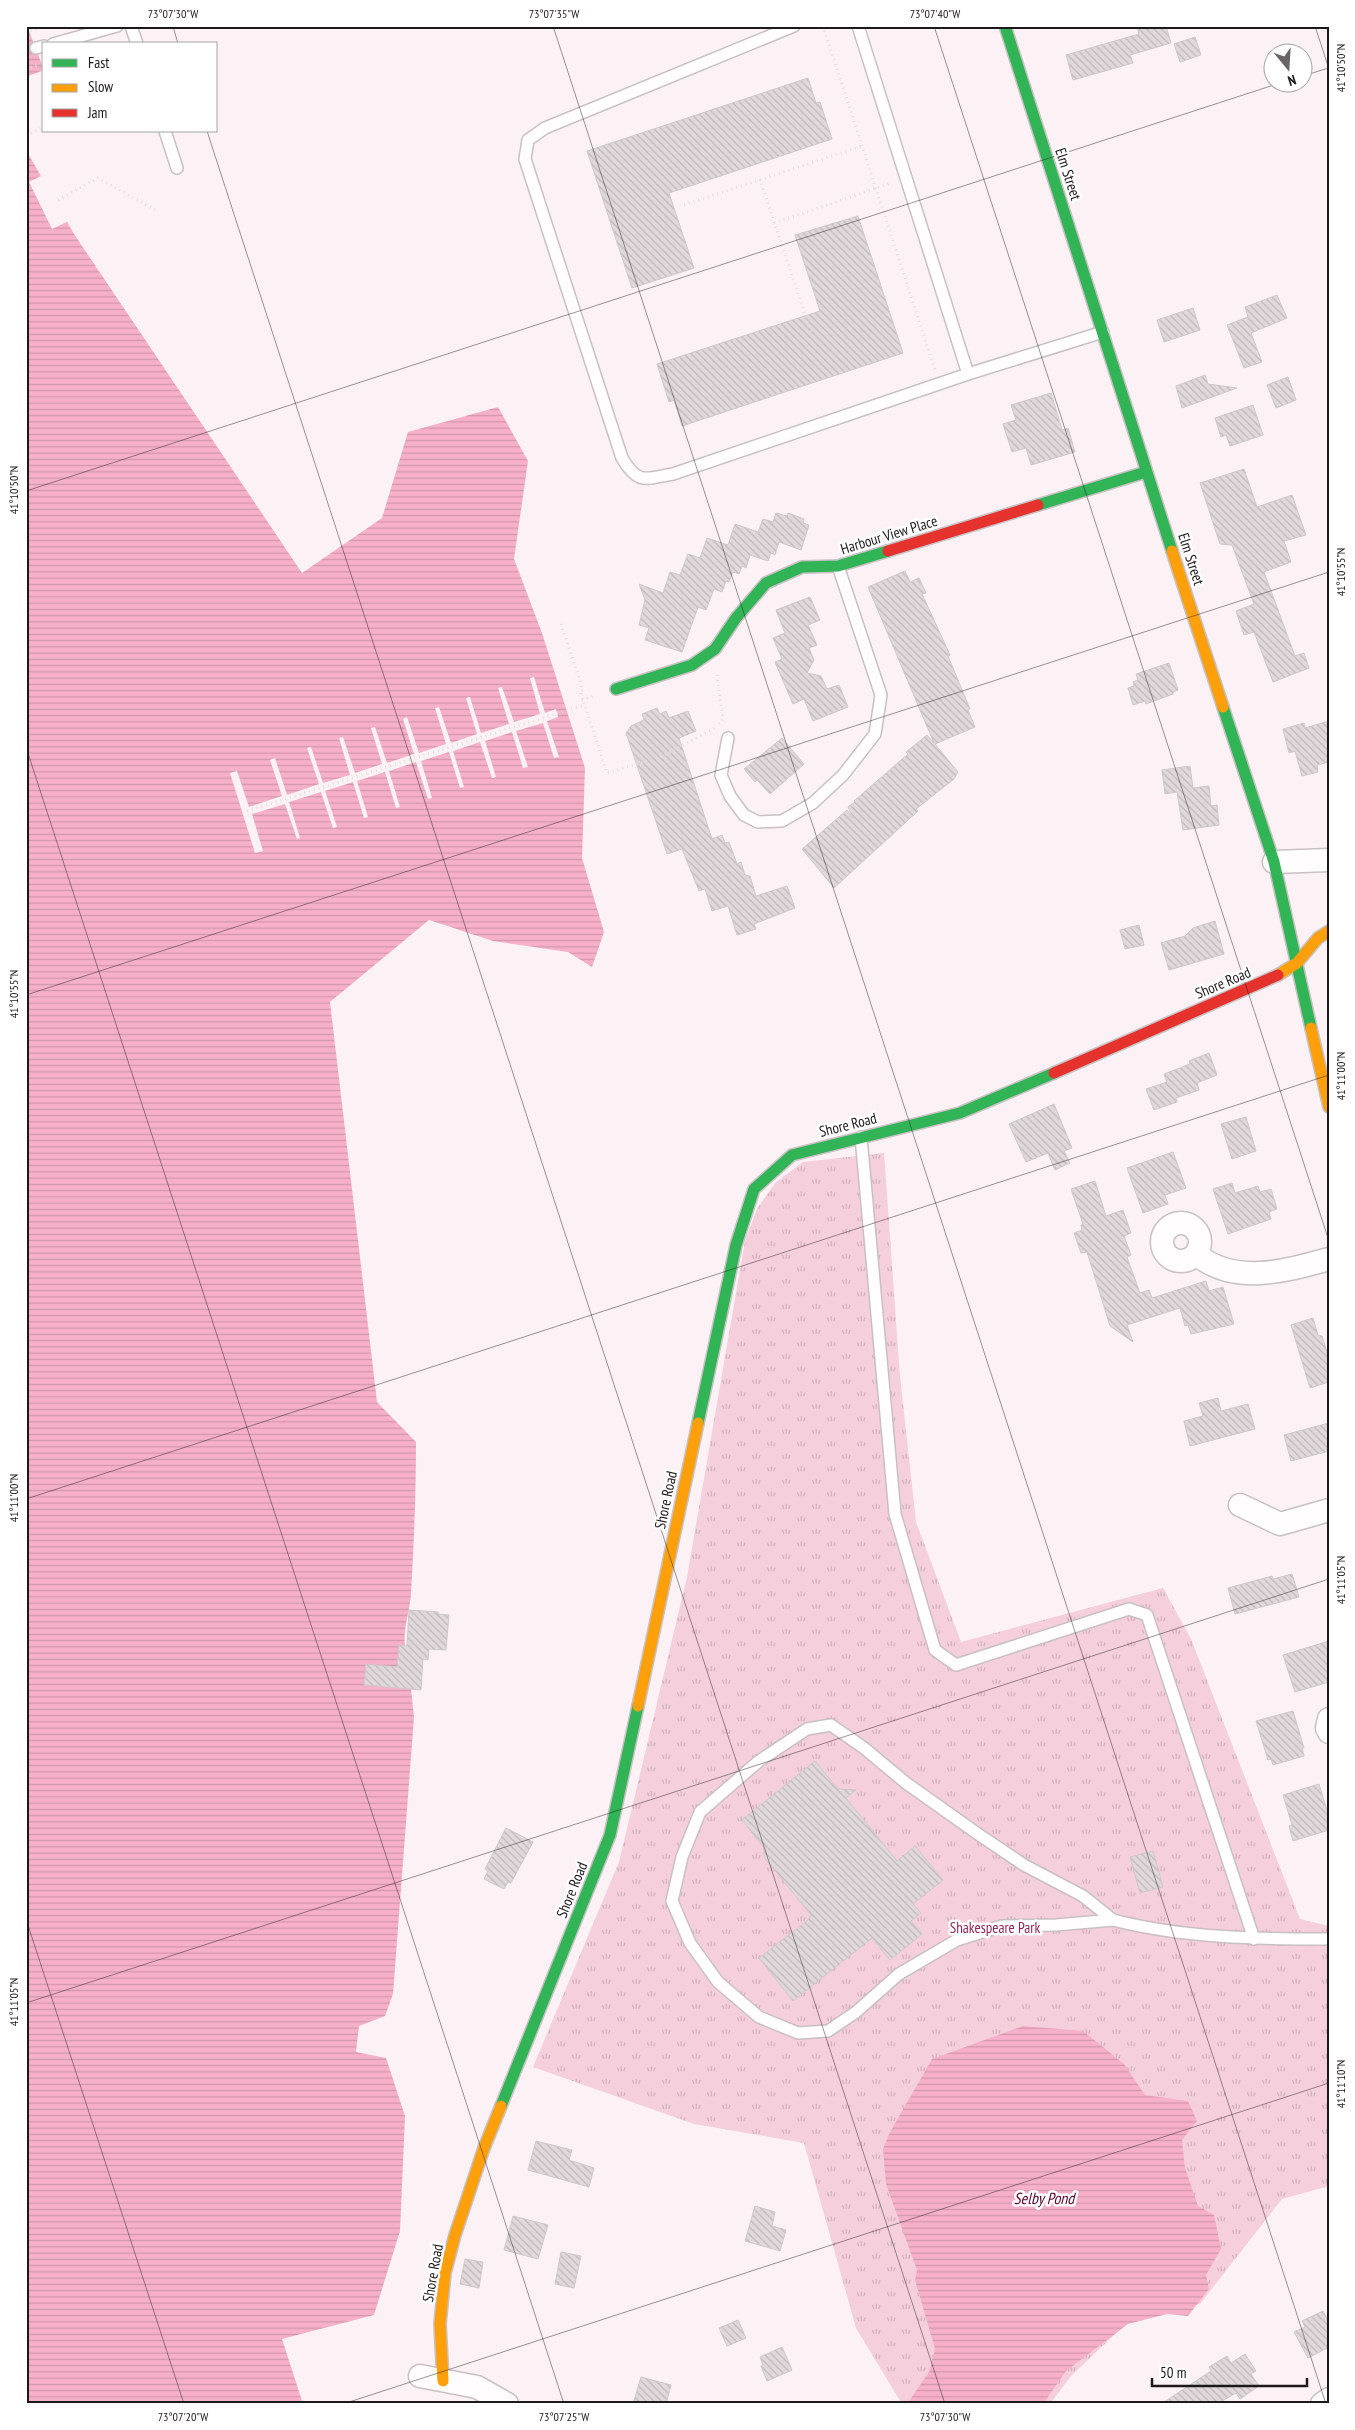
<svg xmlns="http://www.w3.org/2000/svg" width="1355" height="2430" viewBox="0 0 1355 2430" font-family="'PT Sans Narrow',sans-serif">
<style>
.park{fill:url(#park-tufts)}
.water{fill:url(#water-rules)}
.pier{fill:#fcf2f5}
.building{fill:url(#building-back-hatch);stroke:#cfc8cb}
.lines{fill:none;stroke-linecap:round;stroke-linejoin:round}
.lane-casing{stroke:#c8c0c3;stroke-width:14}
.street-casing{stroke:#c8c0c3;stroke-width:25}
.fast-casing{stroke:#c8c0c3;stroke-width:14}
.slow-casing{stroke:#c8c0c3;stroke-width:14}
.jam-casing{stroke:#c8c0c3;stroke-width:14}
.path{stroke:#e0dede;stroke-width:3;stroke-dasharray:1 4;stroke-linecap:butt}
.lane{stroke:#fffdfe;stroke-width:11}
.street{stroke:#fffdfe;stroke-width:22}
.fast{stroke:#30b455;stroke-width:11}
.slow{stroke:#ff9f0a;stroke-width:11}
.jam{stroke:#e5322d;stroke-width:11}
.ticks{fill:none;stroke:#1d181a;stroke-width:1;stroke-opacity:0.45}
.labels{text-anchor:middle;stroke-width:5;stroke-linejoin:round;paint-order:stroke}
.street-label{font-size:15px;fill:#1d181a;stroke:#fff}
.park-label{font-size:15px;fill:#922457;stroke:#fff}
.water-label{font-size:16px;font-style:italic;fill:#5a0431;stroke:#fff}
.neatline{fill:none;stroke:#1d181a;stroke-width:2}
.ticks-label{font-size:12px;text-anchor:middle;fill:#1d181a}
</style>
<defs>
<pattern id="park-tufts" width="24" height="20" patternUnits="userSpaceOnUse" patternTransform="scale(1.25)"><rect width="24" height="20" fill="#f6cfdc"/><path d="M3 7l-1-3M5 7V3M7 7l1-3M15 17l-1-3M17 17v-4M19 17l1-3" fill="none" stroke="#d2b1bc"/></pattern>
<pattern id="water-rules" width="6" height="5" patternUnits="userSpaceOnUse" patternTransform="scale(1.25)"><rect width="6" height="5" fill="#f6b0c9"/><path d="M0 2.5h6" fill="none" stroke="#d297ac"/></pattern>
<pattern id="building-back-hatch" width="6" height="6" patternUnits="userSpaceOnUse" patternTransform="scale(1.25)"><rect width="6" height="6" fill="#e0d8db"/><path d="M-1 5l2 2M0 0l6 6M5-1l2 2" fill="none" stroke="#c0b9bb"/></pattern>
</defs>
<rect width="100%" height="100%" fill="#fcf2f5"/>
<path class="park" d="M884,1153L900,1376L916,1522L961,1642L1163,1588L1191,1639L1300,1919L1329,1926V2186L1282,2199L1200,2304L1130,2320L1071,2376L1050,2404H902L856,2328L804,2143L694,2124L533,2067L619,1862L687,1577L745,1241L757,1209L775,1183L803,1162Z"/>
<path class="water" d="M27,26L44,70L26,77V26Z
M26,150L74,234L302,573L382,518L408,432L498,407L528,461L514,559L542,633L585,768L582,858L604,932L592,967L568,952L493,941L429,920L330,1002L377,1402L416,1442C416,1493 414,1543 411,1593C410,1611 403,1627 405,1646H399L397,1667L366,1665L364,1685L411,1689L414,1717L393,1994L385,2016L359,2026L356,2052L386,2058L405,2116L400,2231L374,2315L282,2339L303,2404H26Z
M1023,2026L1083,2031L1124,2064L1145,2095L1188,2101L1197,2121L1182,2140L1185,2168L1198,2206L1214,2215L1221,2249L1206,2275L1209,2289L1188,2316L1167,2314L1128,2324L1066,2371L1043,2404H907L929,2372L935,2349L915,2280L917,2270L886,2184L883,2149L890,2132L932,2059Z"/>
<path class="pier" d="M43,175L69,221L52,229L29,182Z
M534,677L545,713L556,709L558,717L547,721L559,757L554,758L543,723L516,731L528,767L523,768L512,732L485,741L496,777L492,778L480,742L453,751L464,787L460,788L449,752L421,761L432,798L428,799L416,762L389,771L400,807L396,808L385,772L357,781L368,817L364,818L353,782L325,791L337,827L333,828L321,792L289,802L300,838L297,839L285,804L252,814L263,851L255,853L230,773L237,771L249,807L282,796L270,760L275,758L287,795L319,784L307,748L311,747L323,783L350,775L339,738L343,737L355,773L382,764L371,728L375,727L387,763L414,754L403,719L407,717L419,753L446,744L435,708L439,707L451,743L477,734L466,698L470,697L481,733L509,724L498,688L502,687L514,722L540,714L530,678Z"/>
<path class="building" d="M1137,26H1166L1171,43L1130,55L1133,63L1073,80L1066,55L1139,34Z
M1195,37L1201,55L1180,62L1174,44Z
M808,78L816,103L820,102L832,139L669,193L694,268L632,288L587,151Z
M858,216L903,353L682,426L674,400L669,402L657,364L820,311L795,235Z
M1277,295L1287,318L1251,333L1262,362L1244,368L1227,325L1248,317L1245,307Z
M1193,308L1200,330L1164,342L1157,320Z
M1205,375L1208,384L1237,388L1182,408L1176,386Z
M1288,377L1296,400L1276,408L1267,385Z
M1051,393L1062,430L1068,428L1075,452L1031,465L1026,448L1012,452L1003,424L1016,420L1011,405Z
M1253,405L1263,435L1230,446L1226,435L1221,437L1215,418Z
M1244,469L1257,507L1292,495L1306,535L1284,541L1291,562L1264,572L1295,656L1304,653L1309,668L1273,682L1254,632L1244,635L1236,611L1254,604L1232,545L1220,544L1200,483Z
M776,513L787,516L788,513L804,519L803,523L809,525L801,550L779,542L775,555L771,553L768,561L750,555L746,568L742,566L739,574L733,572L729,582L726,581L722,592L714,589L706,610L698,607L682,652L645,640L649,628L639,625L645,600L639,584L663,593L670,572L680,575L688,554L700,558L707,538L728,545L735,524L758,532L763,519L773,522Z
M905,571L910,582L919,578L926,593L922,594L950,655L948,656L970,709L968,710L975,727L935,744L958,772L954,779L916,809L918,811L834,888L802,849L847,810L853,818L848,807L855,802L854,801L908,754L906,752L927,735L934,743L868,587Z
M810,597L820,620L808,625L817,645L809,648L814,660L807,673L821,676L827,689L839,685L848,707L813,721L804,699L793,704L775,662L782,659L773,638L785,633L776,610Z
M1169,663L1178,690L1173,692V694L1146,704L1145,701L1133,705L1128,688L1134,686L1133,682L1138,680L1136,674Z
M657,708L660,714L666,711L669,718L688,711L696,731L679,738L712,839L722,835L725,843L729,842L737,864L741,862L745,875L750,876L756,896L787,886L795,908L754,924L756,929L737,935L728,906L712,911L705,889L699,891L682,849L667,854L626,733L631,726L644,720L642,714Z
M1329,721V762L1317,765L1318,772L1302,776L1295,751L1289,753L1283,729L1304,723L1305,728Z
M782,738L804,764L770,794L757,780L755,782L744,769Z
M1190,766L1193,788L1209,786L1211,806L1217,805L1219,825L1183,830L1177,792L1165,794L1162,770Z
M1215,921L1224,954L1169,970L1161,943L1185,936L1193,928Z
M1139,925L1144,945L1125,949L1120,930Z
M1209,1053L1217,1075L1197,1083L1199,1090L1176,1098L1177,1102L1154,1110L1146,1089L1167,1082L1164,1074L1190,1064L1189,1061Z
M1054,1104L1072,1148L1064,1151L1070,1163L1055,1170L1048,1153L1026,1162L1009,1124Z
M1246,1117L1256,1151L1232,1159L1221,1124Z
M1173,1152L1186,1188L1165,1195L1168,1204L1143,1213L1127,1168Z
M1095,1181L1106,1216L1123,1210L1131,1233L1124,1236L1131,1255L1127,1257L1140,1293L1149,1290L1152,1298L1206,1281L1209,1291L1223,1287L1234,1324L1191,1334L1188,1325L1185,1326L1180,1308L1127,1325L1133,1342L1110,1326L1087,1252L1081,1253L1074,1233L1082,1230L1081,1225L1083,1224L1071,1189Z
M1232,1183L1235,1193L1258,1186L1260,1192L1271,1189L1277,1209L1269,1212L1271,1219L1228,1234L1213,1189Z
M1313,1318L1318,1335L1322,1336L1329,1358V1382L1310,1388L1291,1325Z
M1218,1398L1221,1411L1248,1404L1255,1429L1190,1446L1184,1421L1203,1416L1199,1403Z
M1329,1423V1451L1291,1461L1284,1435Z
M1292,1574L1299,1597L1235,1614L1228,1588L1272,1576L1273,1579Z
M409,1610L438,1612V1614L449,1615L446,1650L429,1649L428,1660L423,1659L421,1690L364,1685L366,1664L397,1667L399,1645L407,1646Z
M1329,1641V1682L1295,1692L1283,1655Z
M1293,1711L1304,1748H1302L1304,1756L1273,1765L1271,1759L1268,1760L1256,1721Z
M815,1761L838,1789L856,1790L846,1798L897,1861L915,1846L943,1880L913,1904L921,1913L911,1921L922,1934L890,1960L872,1938L793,2001L759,1958L808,1920L811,1915L764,1857V1848L742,1820Z
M1319,1784L1329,1817V1830L1293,1841L1289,1826L1292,1825L1283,1795Z
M506,1828L533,1842L511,1883L508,1882L504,1889L484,1879L488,1871L485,1869Z
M1153,1851L1163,1887L1140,1893L1130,1857Z
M536,2141L572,2150L569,2160L594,2168L589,2187L528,2170Z
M755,2206L775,2212L772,2226L786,2230L780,2251L745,2241Z
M513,2216L548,2225L538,2259L504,2250Z
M561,2252L581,2256L574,2288L555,2284Z
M465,2259L483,2262L479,2288L460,2284Z
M1323,2311L1329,2323V2347L1308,2358L1294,2332L1305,2327L1302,2321Z
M738,2320L746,2338L727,2346L719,2328Z
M782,2347L792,2370L767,2381L761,2366L763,2365L760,2357Z
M1245,2354L1256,2371L1251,2374L1259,2386L1240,2399L1236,2393L1217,2404H1161L1211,2371L1209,2367L1227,2356L1231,2363Z
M641,2377L671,2385L666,2404H633Z"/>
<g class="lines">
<defs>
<path id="lane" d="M131,26L137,44
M794,26L545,128L528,140L525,159L622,458C638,485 645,479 673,474L968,374L1103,332
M858,26L968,374
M53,44L117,26
M36,48L44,46
M165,131L177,168
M728,738L721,775L730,796L744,815L758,822L782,821L813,803L843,775L875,734L881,695L838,566
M861,1137L895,1514L935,1650L956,1665L1129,1609L1147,1615L1254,1939
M831,1725L864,1748L906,1783L978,1834L1024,1865L1083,1896L1113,1920L1056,1925L1002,1926L957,1940L899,1974L856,2012L828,2031L798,2033L759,2017L718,1982L690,1943L672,1901L682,1857L700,1812L759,1761L807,1729Z
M1113,1920C1183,1938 1257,1939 1329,1939"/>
<path id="street" d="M1274,862L1329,860
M1162 1242a19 19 0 1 1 38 0a19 19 0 1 1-38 0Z
M1196,1254C1234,1286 1286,1271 1329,1259
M1240,1505L1280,1524L1329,1510
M1329,1719L1327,1728L1329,1732
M420,2376L477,2387L507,2404
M1322,2404L1329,2399"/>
<path id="fast" d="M1005,26L1172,551
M1038,505L1146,472
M616,689L692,665L715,649L736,618L766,583L802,567L838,566L888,551
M1223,707L1274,862L1311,1028
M698,1423L736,1245L754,1189L792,1155L960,1113L1054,1073
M501,2106L610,1835L638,1706"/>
<path id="slow" d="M1172,551L1223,707
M1278,975L1297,963L1318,938L1329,931
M1311,1028L1329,1107
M638,1706L698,1423
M443,2381L440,2324L445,2273L455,2235L484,2148L501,2106"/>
<path id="jam" d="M888,551L1038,505
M1054,1073L1278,975"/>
</defs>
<use href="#lane" class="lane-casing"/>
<use href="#street" class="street-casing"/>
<use href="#fast" class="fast-casing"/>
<use href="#slow" class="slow-casing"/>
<use href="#jam" class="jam-casing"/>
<path class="path" d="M823,26L935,370
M26,32L46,26
M26,69L38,65
M26,135L44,127
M760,179L812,336
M58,200L98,178L157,211
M684,205L862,146
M774,223L891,183
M561,624L583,690L580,691L607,773L663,756L715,728
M717,675L723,719L719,724
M582,700L594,696
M247,811L584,705"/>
<use href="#lane" class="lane"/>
<use href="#street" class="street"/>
<use href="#fast" class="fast"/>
<use href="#slow" class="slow"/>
<use href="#jam" class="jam"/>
</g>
<path class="ticks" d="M173,26L178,44M553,26L1326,2404M934,26L1329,1241M1315,26L1329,69M1302,76L1329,68M207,131L945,2404M26,491L1283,82M26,747L564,2404M26,995L1329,572M26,1499L1329,1075M26,1919L184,2404M26,2003L1329,1579M343,2404L1329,2083"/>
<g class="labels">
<g class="street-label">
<text transform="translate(1068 174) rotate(72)" y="5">Elm Street</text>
<text transform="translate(889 535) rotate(-17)" y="5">Harbour View Place</text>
<text transform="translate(1191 559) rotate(72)" y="5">Elm Street</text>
<text transform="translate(1223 983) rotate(-23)" y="5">Shore Road</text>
<text transform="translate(848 1125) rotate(-14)" y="5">Shore Road</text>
<text transform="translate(666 1500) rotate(-78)" y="5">Shore Road</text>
<text transform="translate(572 1890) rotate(-68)" y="5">Shore Road</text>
<text transform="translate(433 2273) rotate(-80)" y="5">Shore Road</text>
</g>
<g class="park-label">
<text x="995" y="1933">Shakespeare Park</text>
</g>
<g class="water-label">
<text x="1044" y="2204">Selby Pond</text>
</g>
</g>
<rect width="1355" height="2430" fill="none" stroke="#ffffff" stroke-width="55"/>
<rect x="42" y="42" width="175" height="90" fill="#ffffff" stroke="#a5a3a3"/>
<rect x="52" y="59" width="25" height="8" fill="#30b455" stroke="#a5a3a3"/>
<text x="88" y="68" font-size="15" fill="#1d181a">Fast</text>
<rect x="52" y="84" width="25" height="8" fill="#ff9f0a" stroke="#a5a3a3"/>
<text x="88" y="92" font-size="15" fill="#1d181a">Slow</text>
<rect x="52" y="109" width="25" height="8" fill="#e5322d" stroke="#a5a3a3"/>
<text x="88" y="118" font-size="15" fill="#1d181a">Jam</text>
<g transform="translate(1288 68) rotate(162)"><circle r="24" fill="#ffffff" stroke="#a5a3a3"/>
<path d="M0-4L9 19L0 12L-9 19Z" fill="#6b6467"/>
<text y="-8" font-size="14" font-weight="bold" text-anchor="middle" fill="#1d181a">N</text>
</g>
<path d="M1152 2378v8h155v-8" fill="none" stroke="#1d181a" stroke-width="2.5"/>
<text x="1160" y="2378" font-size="15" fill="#1d181a" stroke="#ffffff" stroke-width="4" paint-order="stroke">50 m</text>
<rect x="28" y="28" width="1300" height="2374" class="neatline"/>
<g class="ticks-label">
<text x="173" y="18">73°07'30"W</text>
<text x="554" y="18">73°07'35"W</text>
<text x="935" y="18">73°07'40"W</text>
<text transform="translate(1341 68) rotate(-90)" y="4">41°10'50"N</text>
<text transform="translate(14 490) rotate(-90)" y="4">41°10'50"N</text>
<text transform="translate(1341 572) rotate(-90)" y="4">41°10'55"N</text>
<text transform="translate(14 994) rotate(-90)" y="4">41°10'55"N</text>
<text transform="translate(1341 1076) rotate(-90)" y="4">41°11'00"N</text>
<text transform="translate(14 1498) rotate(-90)" y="4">41°11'00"N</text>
<text transform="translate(1341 1580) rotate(-90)" y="4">41°11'05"N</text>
<text transform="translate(14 2002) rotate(-90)" y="4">41°11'05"N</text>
<text transform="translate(1341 2084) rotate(-90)" y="4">41°11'10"N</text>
<text x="183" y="2421">73°07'20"W</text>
<text x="564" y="2421">73°07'25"W</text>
<text x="945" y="2421">73°07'30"W</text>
</g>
</svg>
